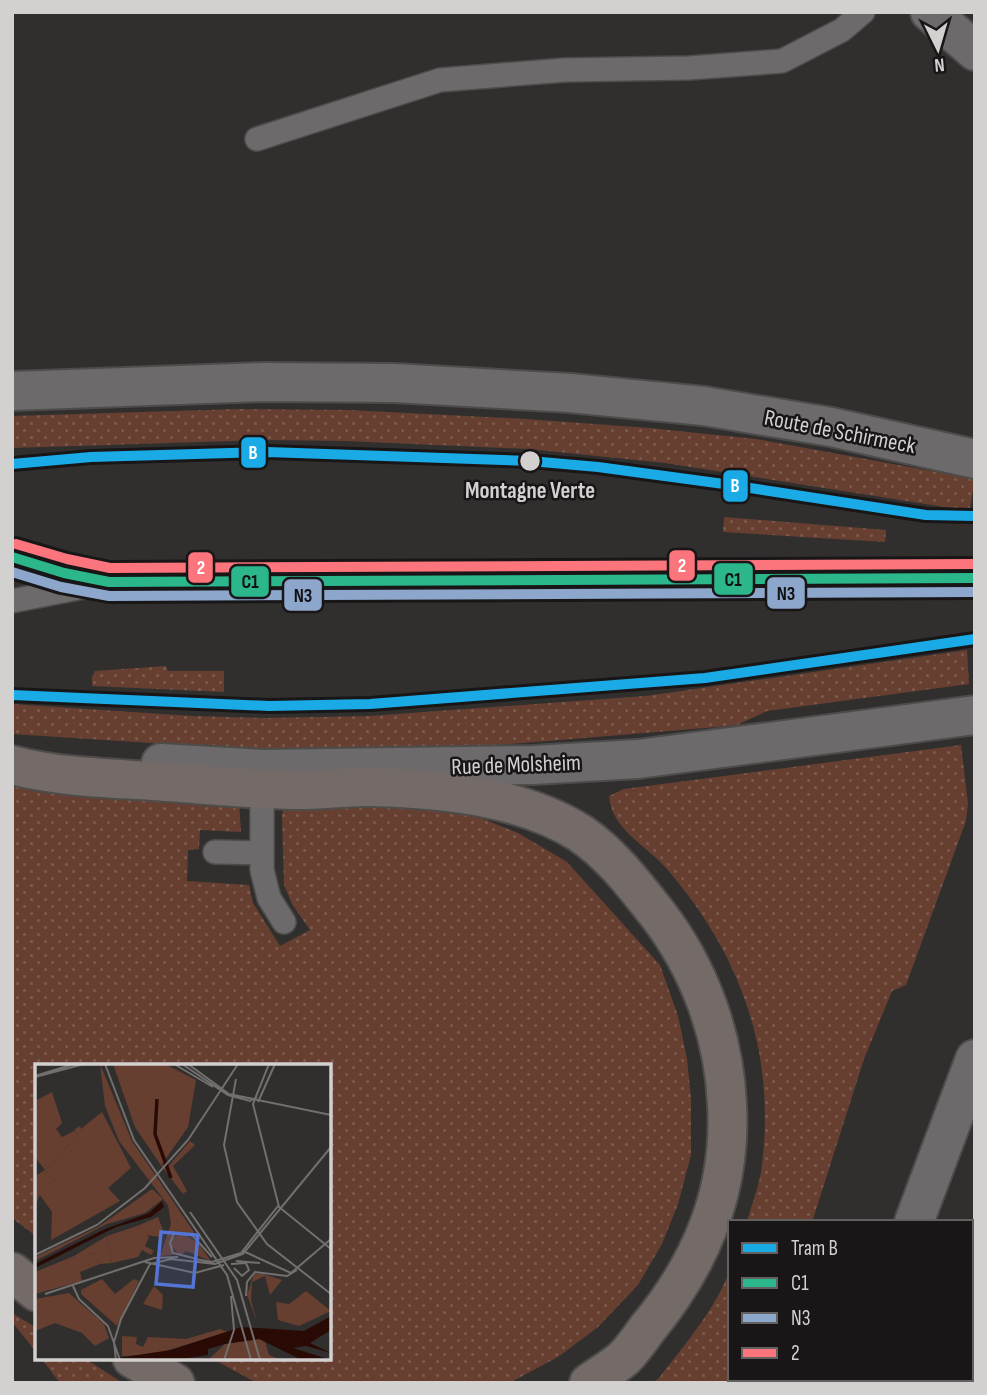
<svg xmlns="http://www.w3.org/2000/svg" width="987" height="1395" viewBox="0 0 987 1395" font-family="'Sofia Sans Condensed',sans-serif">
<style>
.grass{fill:url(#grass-dots)}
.garden{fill:#663f31}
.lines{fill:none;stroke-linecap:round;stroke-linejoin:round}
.service-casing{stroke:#4d4c4b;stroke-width:26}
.minor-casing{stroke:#4d4c4b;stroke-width:42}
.secondary-casing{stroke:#4d4c4b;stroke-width:42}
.trunk-casing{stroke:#4d4c4b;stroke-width:42}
.service{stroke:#6c6a6a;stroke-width:23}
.minor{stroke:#6c6a6a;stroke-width:38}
.secondary{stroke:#6c6a6a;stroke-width:38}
.trunk{stroke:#746a67;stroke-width:38}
.bus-1-casing{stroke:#181616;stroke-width:16}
.bus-2-casing{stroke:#181616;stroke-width:16}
.bus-3-casing{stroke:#181616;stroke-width:16}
.bus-1{stroke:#2bb68c;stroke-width:10}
.bus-2{stroke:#8da6cc;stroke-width:10}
.bus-3{stroke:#fc747c;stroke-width:10}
.tram-1-casing{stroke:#181616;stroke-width:16}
.tram-1{stroke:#1aaae6;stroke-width:10}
.stop-dot{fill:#d3d0d0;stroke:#181616;stroke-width:2.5}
.labels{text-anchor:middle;stroke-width:5;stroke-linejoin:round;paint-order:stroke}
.street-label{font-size:23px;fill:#d3d0d0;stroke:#181616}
.stop-label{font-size:23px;font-weight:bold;fill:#d3d0d0;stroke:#181616}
.inset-river{fill:none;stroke:#290a04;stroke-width:3.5}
.inset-road{fill:none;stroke:#726f6f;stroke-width:2}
.view{fill:#5475d6;fill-opacity:0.15;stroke:#5475d6;stroke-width:3.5}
.inset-edge{fill:none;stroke:#d3d0d0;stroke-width:3.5}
.line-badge{stroke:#181616;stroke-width:2.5}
.badge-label{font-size:19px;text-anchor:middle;font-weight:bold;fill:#fff}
.pale-badge-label{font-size:19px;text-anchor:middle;font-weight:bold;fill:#111}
</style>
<defs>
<pattern id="grass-dots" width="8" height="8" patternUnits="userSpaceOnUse" patternTransform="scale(1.75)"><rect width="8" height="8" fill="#663f31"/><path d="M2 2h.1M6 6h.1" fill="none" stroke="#7b5a4e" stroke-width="1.8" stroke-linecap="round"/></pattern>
</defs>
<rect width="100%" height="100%" fill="#312f2e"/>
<path class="grass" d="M239,409L349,410L526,419L649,428L756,439L975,479L970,508H951L665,463L529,449L346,441L265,440L12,448V416Z
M724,517L886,530L885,542L723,532Z
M967,650L969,684L767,711L737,725L717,727L499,745L402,748L276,751L12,734V704L192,716L268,718L369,716L646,696Z
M166,666L168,671H224V692L92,686V677L95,671Z
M961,745L968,803L966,821L906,985L892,991L864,1059L812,1222H747C752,1203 760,1184 762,1165C776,1051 740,954 667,869C646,845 612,830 609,796L624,789Z
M12,786L230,798L239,801L241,832L200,830L199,849L188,850L187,881L249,885L253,903L280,946L310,930L292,904L284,885L282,815L285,805L429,804L473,815L518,833L567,862L660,965L678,1016L687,1059L691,1098V1155L678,1204L662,1244L638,1285L598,1327L558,1357L513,1381L257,1383L211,1358H329V1066H37V1237L12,1218Z
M730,1270V1379H769V1383H653L659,1378C685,1344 715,1310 730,1270Z
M12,1313L37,1328V1353L12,1322Z
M41,1358H84L123,1383H60Z"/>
<path class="garden" d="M971,1245L975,1247V1383H899L897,1379H971Z"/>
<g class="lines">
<defs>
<path id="service" d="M257,139L440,80L565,70L689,68L782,61L842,30L863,12
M12,557L64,573L96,580
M12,601L109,582L975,578
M262,780V870L269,898L284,922
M215,852L262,853"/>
<path id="minor" d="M930,12L975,51
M914,1222L975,1059
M854,1383L855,1379"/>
<path id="secondary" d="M12,391L264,382L394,383L570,393L704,406L831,427L975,459
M161,763L263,769L533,765L638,759L975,715"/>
<path id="trunk" d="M12,765C57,777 106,778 152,781C199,784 246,789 293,790C319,791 346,786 373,787C441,789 521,796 580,833C611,854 633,883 656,912C699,967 724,1035 727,1104C732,1191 701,1264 647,1329C640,1339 632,1350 624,1358C614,1367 600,1375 589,1383
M12,1272L37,1292
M132,1358L175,1383"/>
</defs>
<use href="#service" class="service-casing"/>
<use href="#minor" class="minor-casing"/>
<use href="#secondary" class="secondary-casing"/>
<use href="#trunk" class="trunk-casing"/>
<use href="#service" class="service"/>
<use href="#minor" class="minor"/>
<use href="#secondary" class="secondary"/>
<use href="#trunk" class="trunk"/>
<defs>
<path id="bus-1" d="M12,557L64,573L109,582L975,578"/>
<path id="bus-2" d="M12,572L61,587L109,596L975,592"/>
<path id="bus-3" d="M16,544L67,559L110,568L975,564"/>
</defs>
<use href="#bus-1" class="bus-1-casing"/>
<use href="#bus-2" class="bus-2-casing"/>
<use href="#bus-3" class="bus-3-casing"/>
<use href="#bus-1" class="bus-1"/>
<use href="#bus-2" class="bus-2"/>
<use href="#bus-3" class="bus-3"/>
<defs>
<path id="tram-1" d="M12,464L91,457L267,452L530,461L598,467L724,484L926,515L975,516
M12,695L269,706L370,704L705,678L975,639"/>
</defs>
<use href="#tram-1" class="tram-1-casing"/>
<use href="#tram-1" class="tram-1"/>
</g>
<circle class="stop-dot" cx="530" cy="461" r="11"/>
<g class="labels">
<g class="street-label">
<text transform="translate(840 431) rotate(11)" y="8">Route de Schirmeck</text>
<text transform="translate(516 764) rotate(-2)" y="8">Rue de Molsheim</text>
</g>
<g class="stop-label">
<text x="530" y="498">Montagne Verte</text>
</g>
</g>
<g transform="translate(35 1064)">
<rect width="296" height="296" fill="#312f2e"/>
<path d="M65,0L97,77L163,174L138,169V191L125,192L136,160L133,141L84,77L70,42ZM45,62L48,69L20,117L10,106L43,71L39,66ZM147,169L162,178L176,197L151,187L145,192L136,181L139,173ZM219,210H228L247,216L235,231L230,212L217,218L216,236L222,257L212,231ZM224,275L237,278H230L234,291L247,296H173L190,280Z" fill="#663f31"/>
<path d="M78,0H130L161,16L153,63L127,100L131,105L155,77L160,81L138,102L152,127L148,130L125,100L100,63ZM102,162L114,173L110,182L119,187L116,191L107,186L103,193L77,199L72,172ZM59,189L65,200L45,208L47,217L0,230V208L39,192L41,195ZM34,229L69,260L74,274L60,282L47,269L20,259L0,267V235ZM185,265L193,268L117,291L87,292V272L102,273L101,280L108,283L113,273L151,275Z" fill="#663f31"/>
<path d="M17,28L27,59L21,65L27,73L39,67L43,71L10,106L0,93V37Z" fill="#663f31"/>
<path d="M67,48L96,104L73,124L85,137L16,176L17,148L5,131L0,141V112L10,106L20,117L47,64ZM117,125L128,135L110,149L72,160L0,197V193L63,163ZM123,153L129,169L126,173L110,171L102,162ZM72,172L77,199L65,200L58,189L40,196L39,192ZM67,215L80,230L99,215L104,217L82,262L46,230V226ZM119,222L128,231L127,246L108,240ZM271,227L296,247L264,262L243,256L241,238L254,240Z" fill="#663f31"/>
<path d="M127,137L129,143L116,153L81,163L0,204V200L70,165L114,149ZM296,252V266L275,279L296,289L271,282L258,284L296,296H267L224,275L190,280L173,285V291L140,296H69L136,286L206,263L269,267Z" fill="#290a04"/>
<path class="inset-river" d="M122,35L120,70L136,114"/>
<path class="inset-road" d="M70,0L99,76L192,211L216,296M139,0L178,23M147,0L193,31L215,37L222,33M153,0L194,30L296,51M234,0L218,40L244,143L296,185M0,12L39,0M0,13L49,0M201,15L189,81L202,138L232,180L296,230M223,38L240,0M155,148L202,216L225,296M208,187L256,209L296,175M0,191L62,161L110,124L153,76L203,0M160,195L177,198L206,189L243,142M162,195L138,189L135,179L139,170H156L177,193M201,197L225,199M110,198L160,209L189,201M196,200L211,199L214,206L207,212L199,204M38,222L44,235L73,262L85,296M10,230L119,194L143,193M211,232L212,218L220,208L252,212L262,206M81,296L79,278L86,255L115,200L136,195L180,200L208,190L296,83M189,296L199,266L196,232"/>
<path class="view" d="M126,168L163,171L158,223L121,220Z"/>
<rect width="296" height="296" class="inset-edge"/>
</g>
<g class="line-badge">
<rect x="240" y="436" width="27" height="33" rx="7" fill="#1aaae6"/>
<rect x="722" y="469" width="27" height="34" rx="7" fill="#1aaae6"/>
<rect x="668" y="549" width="28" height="33" rx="7" fill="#fc747c"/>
<rect x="187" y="551" width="27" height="33" rx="7" fill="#fc747c"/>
<rect x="713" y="562" width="41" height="34" rx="7" fill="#2bb68c"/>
<rect x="230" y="565" width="40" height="33" rx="7" fill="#2bb68c"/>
<rect x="766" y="576" width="40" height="34" rx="7" fill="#8da6cc"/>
<rect x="283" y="578" width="40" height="34" rx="7" fill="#8da6cc"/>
</g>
<g class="badge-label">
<text x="253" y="459">B</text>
<text x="735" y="492">B</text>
<text x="682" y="572">2</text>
<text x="201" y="574">2</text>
</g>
<g class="pale-badge-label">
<text x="733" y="586">C1</text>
<text x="250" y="588">C1</text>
<text x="786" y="600">N3</text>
<text x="303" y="602">N3</text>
</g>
<rect width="987" height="1395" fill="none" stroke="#d3d0d0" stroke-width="28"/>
<rect x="728" y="1220" width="245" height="161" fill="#181616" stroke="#636060" stroke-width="2"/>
<rect x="742" y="1243" width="35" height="10" fill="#1aaae6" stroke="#636060" stroke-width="2"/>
<text x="791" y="1255" font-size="21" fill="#d3d0d0">Tram B</text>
<rect x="742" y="1278" width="35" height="10" fill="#2bb68c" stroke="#636060" stroke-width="2"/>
<text x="791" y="1290" font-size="21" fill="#d3d0d0">C1</text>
<rect x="742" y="1313" width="35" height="10" fill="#8da6cc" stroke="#636060" stroke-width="2"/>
<text x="791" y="1325" font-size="21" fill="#d3d0d0">N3</text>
<rect x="742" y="1348" width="35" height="10" fill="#fc747c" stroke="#636060" stroke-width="2"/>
<text x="791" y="1360" font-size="21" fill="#d3d0d0">2</text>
<g transform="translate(938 49) rotate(175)" stroke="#181616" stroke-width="5" paint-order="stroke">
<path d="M0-5L12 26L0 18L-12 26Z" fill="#d3d0d0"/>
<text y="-10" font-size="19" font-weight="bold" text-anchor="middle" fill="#d3d0d0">N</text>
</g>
</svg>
